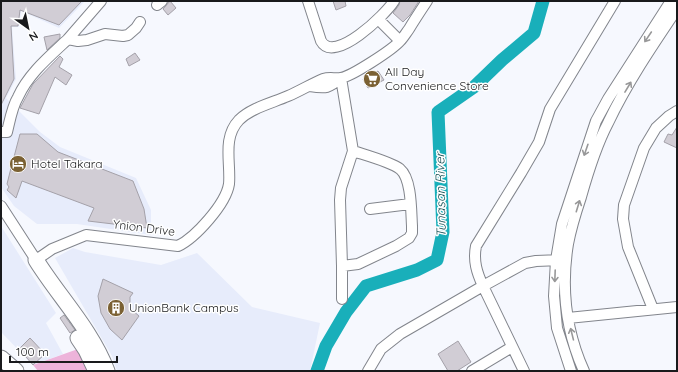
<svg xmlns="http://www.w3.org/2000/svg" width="678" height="372" viewBox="0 0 678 372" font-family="Quicksand,sans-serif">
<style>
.built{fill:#e7ecfb}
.green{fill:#edb3da}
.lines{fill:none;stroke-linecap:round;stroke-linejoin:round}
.river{stroke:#19afba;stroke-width:13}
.building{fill:#d1cdd5;stroke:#a4a1a9}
.minor-casing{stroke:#82858c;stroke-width:12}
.highway-casing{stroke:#82858c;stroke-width:17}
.minor{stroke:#fff;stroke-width:10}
.highway{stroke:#fff;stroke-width:15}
.oneway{stroke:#989899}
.labels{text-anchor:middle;stroke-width:3;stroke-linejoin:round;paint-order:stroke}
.poi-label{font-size:12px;fill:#191a1c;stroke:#fff;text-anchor:start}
.street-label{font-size:12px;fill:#191a1c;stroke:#fff}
.water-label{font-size:13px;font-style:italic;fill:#195156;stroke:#fff}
</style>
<rect width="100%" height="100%" fill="#f6f8fe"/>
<path class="built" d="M1,1H85L59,28L21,11L19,27H12L16,79L6,98L40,132L60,147L136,178L151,210V235L77,224H37L14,206L1,187Z
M1,226L56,313L46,323L63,354L33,365L1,332Z
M73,248L85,252L161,265L197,253L252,307L320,323L310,371H117L112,356L55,258Z"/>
<path class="green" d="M78,349L90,371H38L33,365Z"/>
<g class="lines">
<path class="river" d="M317,371L326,346L346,312L366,286L417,270L437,260L443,232L438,112L474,87L502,60L534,33L543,1"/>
</g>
<path class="building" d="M1,1H82L59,25L20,10L18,26H11L14,79L1,105Z
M170,1L176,8L168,15L163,9Z
M333,1H345L346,6L336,10Z
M400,1H419L410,15L403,22L393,13L399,5Z
M60,34V38L47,50L44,37Z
M135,53L140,60L129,66L126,59Z
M60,56L63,59L59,67L72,75L66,85L55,77L39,114L20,108L33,84Z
M378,71L384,80L368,88L363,79Z
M677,127V148L664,142L668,134L672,135Z
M20,134H37L58,152L133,181L144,209L147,228L88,221L94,208L22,181L16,198L7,190L9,187L7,184L13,160L16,158L14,157Z
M103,279L133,293L130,297V306L132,310L139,316L122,340L110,329L101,313L98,296Z
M64,315L75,330L70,333L60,318Z
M30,338L45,354L33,365L19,349Z
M458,341L471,362L457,371H448L438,354Z"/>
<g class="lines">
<defs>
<path id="minor" d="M101,1L68,39L78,41L87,40L105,34L123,36L128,35L136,28L140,22
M308,1L321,41C334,65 386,14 394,1
M157,5L162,1
M379,20L400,41
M341,78L353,151L341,188L340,200L342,266L358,264L396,246L409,238L412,233V226C411,212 412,179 400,169C391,162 365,155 353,151
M310,86C326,89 329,88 341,78
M1,132H7C10,120 12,107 18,97C29,73 50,56 68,39
M1,206L36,260L52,249L86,235L178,246C195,238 226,204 229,184C231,163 222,138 239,120C251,108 272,103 288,96C300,91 311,84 323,79C330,77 335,79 341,78C352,76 392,50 400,41C403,38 406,33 409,29C415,19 421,10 427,1
M370,209L410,204
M342,266V299
M653,309L628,247L623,219L624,205L644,148L656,128L669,116L677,111
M568,318L677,307
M368,371L381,349L400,334L483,286C477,273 473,261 476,246L521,173L539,142L550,109L615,1
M472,371L512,347
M524,371L483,286L525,263L536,261L561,260
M571,371L557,328L554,296L556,260L562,224L596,121L608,99L669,4L674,1
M584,371C566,331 561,287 568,244C571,228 576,212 581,197C588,172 596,146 608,123C627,83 652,46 677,9"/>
<path id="highway" d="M36,260C59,297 91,329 107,371
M78,338L86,350L96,371
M1,358L16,371"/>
</defs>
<use href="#minor" class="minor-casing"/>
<use href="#highway" class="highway-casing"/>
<use href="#minor" class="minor"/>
<use href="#highway" class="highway"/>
</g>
<defs><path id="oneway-shaft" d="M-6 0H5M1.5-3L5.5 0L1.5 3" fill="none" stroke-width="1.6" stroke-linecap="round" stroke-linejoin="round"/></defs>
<g class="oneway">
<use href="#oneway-shaft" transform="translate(648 37) rotate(124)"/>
<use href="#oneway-shaft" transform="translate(628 87) rotate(-59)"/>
<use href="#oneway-shaft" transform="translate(586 150) rotate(109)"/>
<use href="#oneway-shaft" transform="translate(578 206) rotate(-73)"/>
<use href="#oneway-shaft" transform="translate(555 276) rotate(92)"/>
<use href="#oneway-shaft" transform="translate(572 334) rotate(-104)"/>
</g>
<defs>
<symbol id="supermarket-disc" viewBox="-11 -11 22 22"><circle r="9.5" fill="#7b6133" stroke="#fff"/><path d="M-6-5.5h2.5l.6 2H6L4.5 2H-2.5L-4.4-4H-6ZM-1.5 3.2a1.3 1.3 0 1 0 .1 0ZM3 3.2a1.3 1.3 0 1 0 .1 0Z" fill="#fff"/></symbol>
<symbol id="hotel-disc" viewBox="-11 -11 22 22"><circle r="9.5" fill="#7b6133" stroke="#fff"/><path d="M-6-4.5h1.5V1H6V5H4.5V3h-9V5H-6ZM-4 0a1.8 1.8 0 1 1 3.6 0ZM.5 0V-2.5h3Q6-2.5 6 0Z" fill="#fff"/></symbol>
<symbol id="building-disc" viewBox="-11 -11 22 22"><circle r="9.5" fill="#7b6133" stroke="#fff"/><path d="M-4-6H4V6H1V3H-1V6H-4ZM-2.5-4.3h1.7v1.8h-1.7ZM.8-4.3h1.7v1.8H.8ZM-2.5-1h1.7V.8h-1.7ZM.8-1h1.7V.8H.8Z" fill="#fff"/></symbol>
</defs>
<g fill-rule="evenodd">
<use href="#supermarket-disc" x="362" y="69" width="20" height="20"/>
<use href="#hotel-disc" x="8" y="154" width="20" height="20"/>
<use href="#building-disc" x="106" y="298" width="20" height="20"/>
</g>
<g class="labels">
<g class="poi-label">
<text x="385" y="76">All Day<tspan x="385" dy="14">Convenience Store</tspan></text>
<text x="31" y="168">Hotel Takara</text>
<text x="129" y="312">UnionBank Campus</text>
</g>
<g class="street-label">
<text transform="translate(144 228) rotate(7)" y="4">Ynion Drive</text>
</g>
<g class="water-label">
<text transform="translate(440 195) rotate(-91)" y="5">Tunasan River</text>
</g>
</g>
<rect width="678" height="372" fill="none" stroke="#191a1c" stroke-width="4"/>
<g transform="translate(28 28) rotate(147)" stroke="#ffffff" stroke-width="3" paint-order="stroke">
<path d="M0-3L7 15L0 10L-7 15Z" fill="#191a1c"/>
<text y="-6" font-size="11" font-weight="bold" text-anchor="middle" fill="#191a1c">N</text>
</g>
<path d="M10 356v6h107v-6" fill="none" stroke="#191a1c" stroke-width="2"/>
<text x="16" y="356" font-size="12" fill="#191a1c" stroke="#ffffff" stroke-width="3" paint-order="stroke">100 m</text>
</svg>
